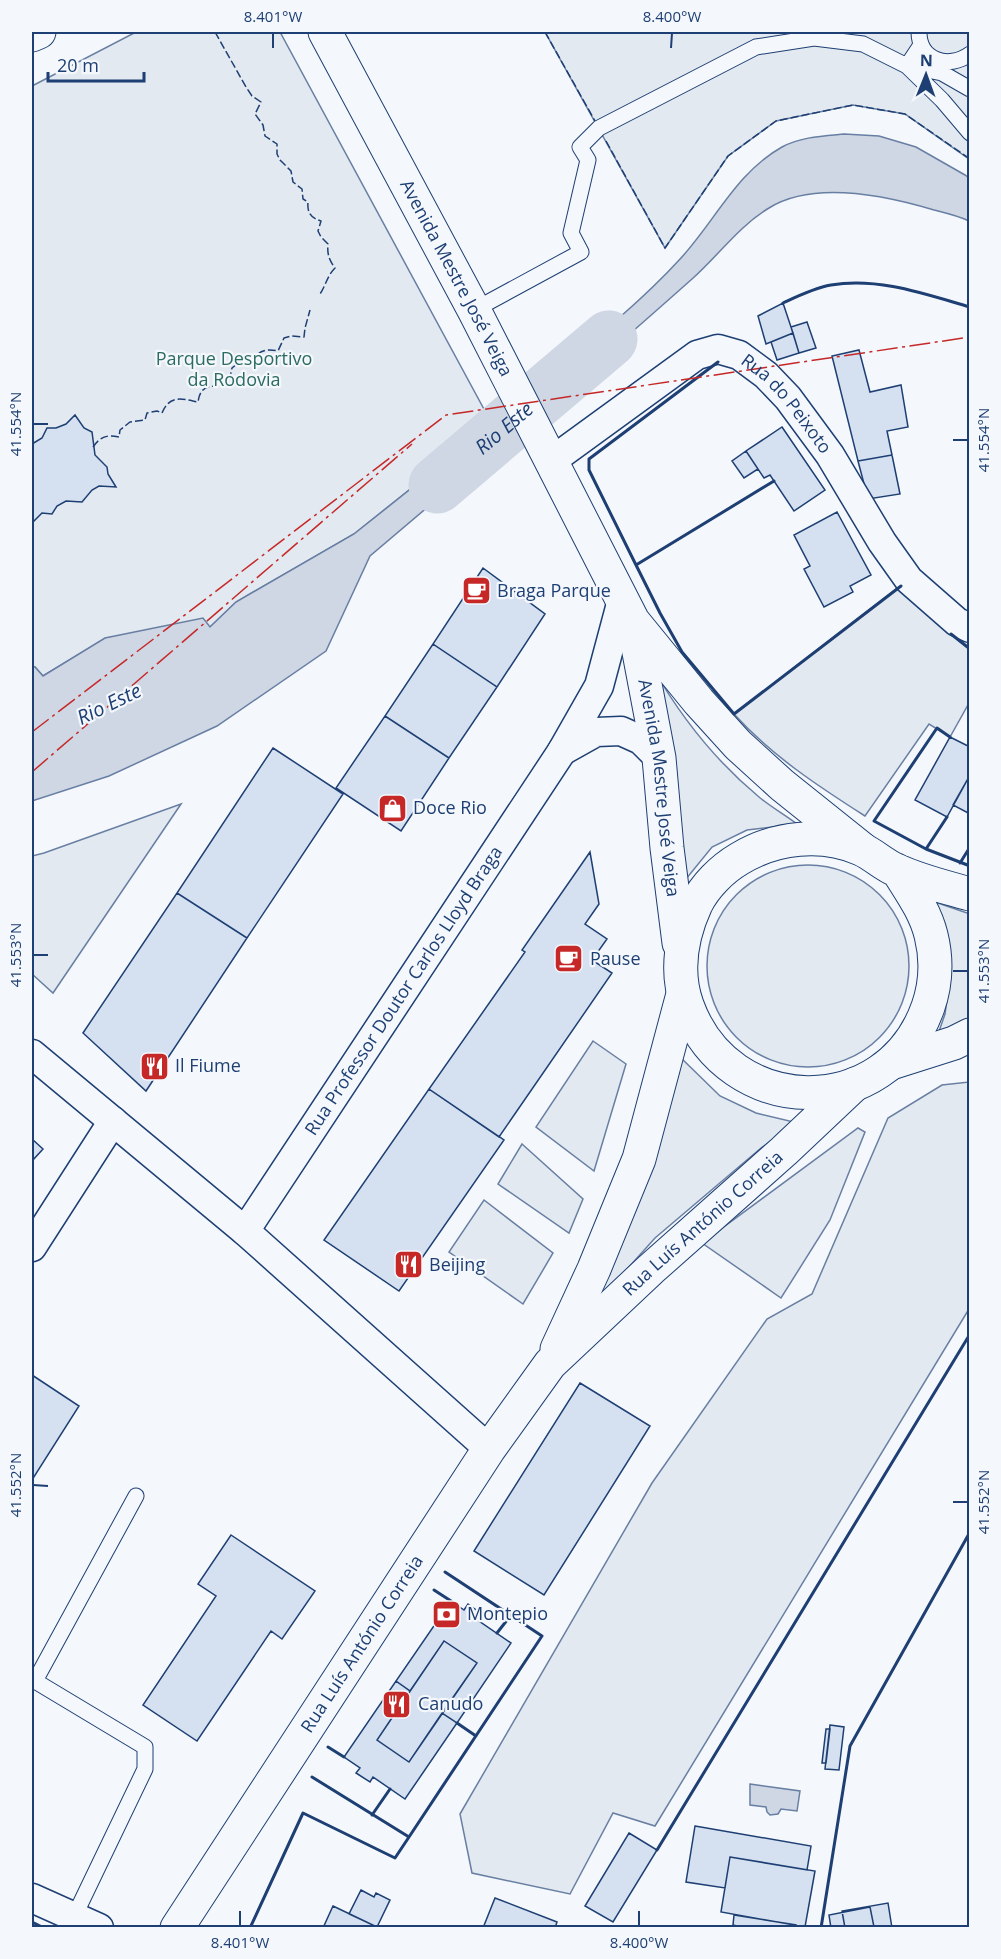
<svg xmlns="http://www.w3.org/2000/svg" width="1001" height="1959" viewBox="0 0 1001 1959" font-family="'Open Sans',sans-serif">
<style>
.green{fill:#e3e9f0;stroke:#687fa3;stroke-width:1.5}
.water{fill:#cfd7e4;stroke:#687fa3;stroke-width:1.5}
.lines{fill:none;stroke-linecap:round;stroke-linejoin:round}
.river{stroke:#cfd7e4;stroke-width:57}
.building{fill:#d5e0f0;stroke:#1d3f73;stroke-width:1.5}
.lane-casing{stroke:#1d3f73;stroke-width:17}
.street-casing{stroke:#1d3f73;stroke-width:31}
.secondary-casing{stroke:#1d3f73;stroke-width:35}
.primary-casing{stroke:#1d3f73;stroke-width:35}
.lane{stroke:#f4f7fb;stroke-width:15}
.street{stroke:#f4f7fb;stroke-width:28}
.secondary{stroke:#f4f7fb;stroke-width:33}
.primary{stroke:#f4f7fb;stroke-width:33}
.fence{stroke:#1d3f73;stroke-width:1.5;stroke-dasharray:8 3;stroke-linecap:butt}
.wall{stroke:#1d3f73;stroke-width:3}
.power{stroke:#c62828;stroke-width:1.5;stroke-dasharray:21 4.5 3 4.5;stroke-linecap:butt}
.ticks{fill:none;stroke:#1d3f73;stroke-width:2}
.labels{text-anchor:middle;stroke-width:4.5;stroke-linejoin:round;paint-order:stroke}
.street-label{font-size:18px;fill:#1d3f73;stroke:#f4f7fb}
.park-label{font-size:18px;fill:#2c6c60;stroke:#f4f7fb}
.poi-label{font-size:18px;fill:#1d3f73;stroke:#f4f7fb;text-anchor:start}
.water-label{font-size:20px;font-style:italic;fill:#1d3f73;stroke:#f4f7fb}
.neatline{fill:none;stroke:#1d3f73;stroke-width:2}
.ticks-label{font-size:15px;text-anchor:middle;fill:#1d3f73}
</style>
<rect width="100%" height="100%" fill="#f4f7fb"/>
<path class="green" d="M136,32H280L492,424L354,534L236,602L210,627L106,638L43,676L35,667H32V86Z
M545,32H969V159L905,114L853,105L776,121L728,156L665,248Z
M900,586L946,630L969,649V703L950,737L929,724L865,816C818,786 772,756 734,714Z
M654,670C681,717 717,762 759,797C771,807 785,815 797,824L747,830L712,847L686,879Z
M181,804L53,993L32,974V856L44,853Z
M707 966a101 101 0 1 1 202 0a101 101 0 1 1-202 0Z
M932,901L970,914L969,1025L936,1040L945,1014L951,972Z
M593,1041L626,1064L594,1171L536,1127Z
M678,1055L720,1096L756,1113L798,1123L761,1148L655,1238L575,1327Z
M969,1082V1309L655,1826L613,1813L570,1894L472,1873L460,1814L652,1483L767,1319L812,1294L888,1118L942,1085Z
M858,1128L865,1132L830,1220L781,1298L702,1243Z
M522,1144L583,1199L569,1233L498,1184Z
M484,1200L553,1253L523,1304L449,1252Z"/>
<path class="water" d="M844,134L879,136L916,147L965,175L969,178V221C959,216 946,213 934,210C887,196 814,180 769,208C739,226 718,256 692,279C646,320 600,360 554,400L545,379C592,341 640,303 681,258C715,221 737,172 782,147C800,137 823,136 844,134Z
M492,424L502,444L370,556L326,651L217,726L109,776L32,801V667H35L43,676L105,638L203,618L210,627L236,602L354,534Z
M750,1784L800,1791L797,1811L781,1809L778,1814L770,1815L767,1812L766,1807L750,1805Z"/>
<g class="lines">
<path class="river" id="s1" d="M437,485L609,339"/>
</g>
<path class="building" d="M783,303L793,333L766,344L758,316Z
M807,322L816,348L799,353L791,327Z
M793,333L799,353L777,360L771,342Z
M859,350L870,392L901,385L908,427L887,431L892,455L858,461L832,356Z
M75,415L84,428L92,432L95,455L107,467L108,474L116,487L99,486L92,490L82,502L66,501L57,506L52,514L42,513L32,523V444L42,438L47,428H56L66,424Z
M782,427L825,490L794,511L770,475L764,478L746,451Z
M746,451L758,469L744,478L732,461Z
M892,455L900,494L868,499L858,461Z
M837,512L871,575L850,586L853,592L824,607L804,569L810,566L794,535Z
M483,568L545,614L497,687L433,644Z
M433,644L497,687L449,758L385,716Z
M385,716L449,758L401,831L336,788Z
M950,737L970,747V775L947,817L915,800Z
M273,748L343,794L247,938L177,893Z
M970,775V814L953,805Z
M590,852L599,904L585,924L607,939L592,960L612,973L499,1137L429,1089L525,952L522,950Z
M177,893L247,938L146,1091L83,1033Z
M429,1089L504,1140L399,1291L324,1240Z
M32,1139L43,1149L32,1161Z
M32,1375L79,1406L32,1480Z
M580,1383L650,1426L544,1595L474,1551Z
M231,1535L315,1591L282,1639L271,1631L197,1741L143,1705L216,1596L198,1584Z
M451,1601L464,1610L468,1604L483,1615L479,1621L511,1643L457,1723L442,1713L477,1663L444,1641L410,1691L396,1681Z
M444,1641L477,1663L409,1762L377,1740Z
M396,1681L410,1691L377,1740L409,1762L442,1713L457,1723L405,1799L373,1777L370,1782L356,1773L360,1768L344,1757Z
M830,1725L844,1727L839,1770L825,1769Z
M826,1729H830L826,1763H822Z
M695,1826L811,1846L807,1870L730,1857L725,1888L686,1882Z
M629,1833L657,1850L613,1922L585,1906Z
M730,1857L815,1871L805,1927L721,1912Z
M361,1890L374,1897L376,1893L390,1900L377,1927L349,1914Z
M495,1898L557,1922L555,1928H483Z
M888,1903L892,1928H845L842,1911Z
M333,1906L377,1927V1928H323Z
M870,1907L874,1927L831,1928L829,1915Z
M734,1915L796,1925V1928H745L733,1925Z"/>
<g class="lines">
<defs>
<path id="lane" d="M919,32C919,60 948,70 970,54
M921,45L907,66L942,73L970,89
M474,310L581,252L571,233L588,160L580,147L599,128L756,47L814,38L863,44L907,66L942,100L970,133
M74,1917L145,1769V1747L35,1681L136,1496"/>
<g id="street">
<path id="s2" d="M550,462L697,355L718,349L739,355L766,375L788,398L830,455L882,542L909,580L957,622L970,628"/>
<path d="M562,751L596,732L621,731L641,740L659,758"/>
<path d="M32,1054L245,1231L489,1449"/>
<path id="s3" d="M245,1231L562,751L599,686L622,600"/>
<path d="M32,1247L113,1121"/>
<path d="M32,1898L99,1928"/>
</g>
<g id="secondary">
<path id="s4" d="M325,32L474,310L633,621L699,702L738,745L782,785L862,849"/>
<path id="s5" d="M634,626L659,758L667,848L679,943"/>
<path d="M898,871C911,892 925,911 931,935C937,959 936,984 928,1007C887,1123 728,1120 687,1005C675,971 681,937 696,904C705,886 722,869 739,859C775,837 822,832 861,849C874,855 884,865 896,870C919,881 945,887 970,894"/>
<path d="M891,1063L954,1043L970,1035"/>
<path d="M557,1349L594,1269L639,1159L683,994"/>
<path id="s6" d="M177,1928L489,1449L550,1364L651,1269L784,1151L855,1084"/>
</g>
<path id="primary" d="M32,35L39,32"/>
</defs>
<use href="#lane" class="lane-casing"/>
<use href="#street" class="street-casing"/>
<use href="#secondary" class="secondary-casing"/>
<use href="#primary" class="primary-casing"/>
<use href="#lane" class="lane"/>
<use href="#street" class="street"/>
<use href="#secondary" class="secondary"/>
<use href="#primary" class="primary"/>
<path class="fence" d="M215,32L246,87L252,96L261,102L255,114L263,125L265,136L277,144V154L280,160L291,171L293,182L302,189L303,199L308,202C307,213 311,218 321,221L318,231L321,237L328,244C327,254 329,260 335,268C327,276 326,285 320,294
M545,32L595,121
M606,141L665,248L728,156L776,121L853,105L905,114L970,159
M93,447C100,437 107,434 119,437L120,430L130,422L145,420L147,413L157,411L162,413C170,394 182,399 198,402C200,389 205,386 217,386L219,377L223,376L230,377L232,368C238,363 242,361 250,363C258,351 265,348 278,351L284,338L291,336L304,337L305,328L310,310"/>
<path class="wall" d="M783,303C798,296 814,288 831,285C878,277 925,294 970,307
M718,362L589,459V470L636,565L774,481
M636,565L660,613L682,652L734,714L901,586
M951,634L970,649
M950,737L937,728L874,821L926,849L970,866
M926,849L947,817
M960,863L970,847
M434,1590L451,1601
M497,1633L511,1615
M457,1723L476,1736
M328,1747L344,1757
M312,1777L409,1837L542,1636L445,1572
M372,1815L390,1789
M657,1850L970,1334
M32,1922L44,1928
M250,1928L303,1813L395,1858L409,1837
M821,1928L850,1746L970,1532"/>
<path class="power" d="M32,732L446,415L970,337
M32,772L412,444"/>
</g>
<path class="ticks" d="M273,48V33M671,48L672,33M33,424H48M953,440H968M33,955H48M953,971H968M33,1485L48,1486M953,1502H968M240,1926V1911M639,1926V1911"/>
<defs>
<symbol id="cafe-square" viewBox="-11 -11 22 22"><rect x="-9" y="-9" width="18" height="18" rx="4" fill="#c62828" stroke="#f4f7fb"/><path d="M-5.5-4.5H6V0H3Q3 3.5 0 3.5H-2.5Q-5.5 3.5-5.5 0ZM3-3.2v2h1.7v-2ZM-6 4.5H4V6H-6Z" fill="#fff"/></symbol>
<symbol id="shop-square" viewBox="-11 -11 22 22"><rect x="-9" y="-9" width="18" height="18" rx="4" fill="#c62828" stroke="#f4f7fb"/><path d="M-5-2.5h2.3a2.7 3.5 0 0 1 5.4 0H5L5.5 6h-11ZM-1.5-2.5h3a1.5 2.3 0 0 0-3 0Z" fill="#fff"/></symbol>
<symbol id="restaurant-square" viewBox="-11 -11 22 22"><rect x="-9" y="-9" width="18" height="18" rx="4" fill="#c62828" stroke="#f4f7fb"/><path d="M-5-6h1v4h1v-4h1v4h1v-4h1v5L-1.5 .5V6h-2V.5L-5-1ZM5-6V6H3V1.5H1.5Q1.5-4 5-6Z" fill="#fff"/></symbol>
<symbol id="bank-square" viewBox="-11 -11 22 22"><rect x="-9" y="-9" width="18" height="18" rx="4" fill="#c62828" stroke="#f4f7fb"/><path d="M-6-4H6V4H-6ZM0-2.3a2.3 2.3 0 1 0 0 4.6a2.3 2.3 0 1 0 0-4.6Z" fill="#fff"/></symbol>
</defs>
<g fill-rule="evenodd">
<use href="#cafe-square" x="460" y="574" width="33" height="33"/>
<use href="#shop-square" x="376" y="792" width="33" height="33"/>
<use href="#cafe-square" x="552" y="942" width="33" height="33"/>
<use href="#restaurant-square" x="138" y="1050" width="33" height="33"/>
<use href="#restaurant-square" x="392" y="1248" width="33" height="33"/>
<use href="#bank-square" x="430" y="1598" width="33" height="33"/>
<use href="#restaurant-square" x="380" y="1688" width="33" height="33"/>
</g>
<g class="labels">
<g class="street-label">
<text dy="6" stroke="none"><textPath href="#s4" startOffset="279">Avenida Mestre José Veiga</textPath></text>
<text dy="6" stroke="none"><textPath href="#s2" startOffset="294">Rua do Peixoto</textPath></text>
<text dy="6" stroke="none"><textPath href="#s5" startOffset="164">Avenida Mestre José Veiga</textPath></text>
<text dy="6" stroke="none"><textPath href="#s3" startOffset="288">Rua Professor Doutor Carlos Lloyd Braga</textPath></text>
<text dy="6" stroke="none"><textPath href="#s6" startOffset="884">Rua Luís António Correia</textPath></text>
<text dy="6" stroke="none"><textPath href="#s6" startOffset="339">Rua Luís António Correia</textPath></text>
</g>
<g class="park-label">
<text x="234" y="365">Parque Desportivo<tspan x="234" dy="21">da Rodovia</tspan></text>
</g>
<g class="poi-label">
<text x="497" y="597">Braga Parque</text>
<text x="413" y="814">Doce Rio</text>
<text x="590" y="965">Pause</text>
<text x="175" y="1072">Il Fiume</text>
<text x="429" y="1271">Beijing</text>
<text x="467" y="1620">Montepio</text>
<text x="418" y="1710">Canudo</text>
</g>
<g class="water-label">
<text dy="7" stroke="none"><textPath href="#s1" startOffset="88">Rio Este</textPath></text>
<text transform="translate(109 704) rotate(-26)" y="7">Rio Este</text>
</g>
</g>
<rect width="1001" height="1959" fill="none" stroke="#f4f7fb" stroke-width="66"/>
<g transform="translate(926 75) rotate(1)" stroke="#f4f7fb" stroke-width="4.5" paint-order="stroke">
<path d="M0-4.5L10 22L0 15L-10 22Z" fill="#1d3f73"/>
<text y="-9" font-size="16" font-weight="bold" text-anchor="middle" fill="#1d3f73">N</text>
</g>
<path d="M48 72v9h96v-9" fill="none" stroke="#1d3f73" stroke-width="3"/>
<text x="57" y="72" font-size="18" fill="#1d3f73" stroke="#f4f7fb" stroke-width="4.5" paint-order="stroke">20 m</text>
<rect x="33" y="33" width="935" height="1893" class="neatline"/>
<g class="ticks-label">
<text x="273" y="22">8.401°W</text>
<text x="672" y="22">8.400°W</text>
<text transform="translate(16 424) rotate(-90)" y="5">41.554°N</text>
<text transform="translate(984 440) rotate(-90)" y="5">41.554°N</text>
<text transform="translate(16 955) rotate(-90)" y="5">41.553°N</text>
<text transform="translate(984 971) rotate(-90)" y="5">41.553°N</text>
<text transform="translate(16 1485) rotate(-90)" y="5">41.552°N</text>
<text transform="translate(984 1502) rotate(-90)" y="5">41.552°N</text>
<text x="240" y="1948">8.401°W</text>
<text x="639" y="1948">8.400°W</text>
</g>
</svg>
